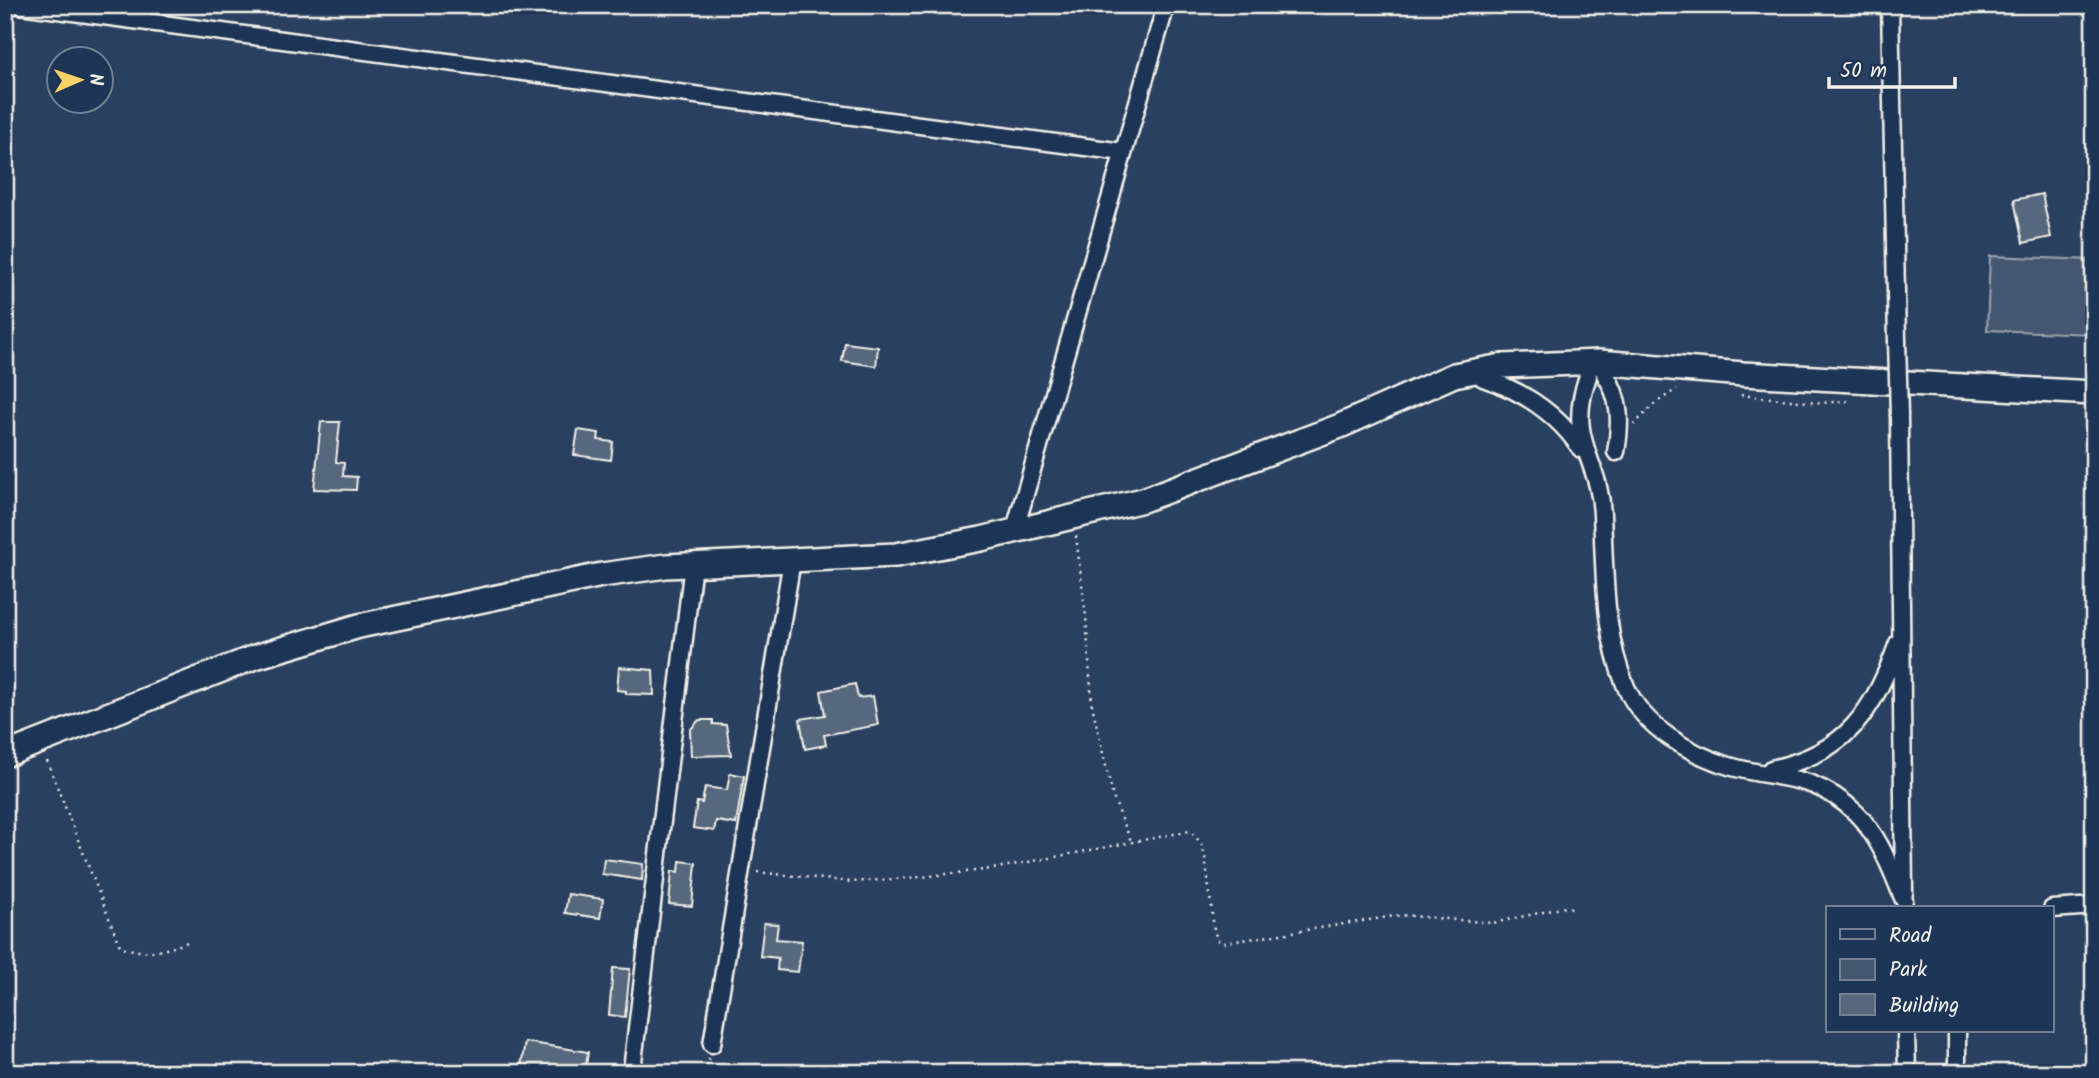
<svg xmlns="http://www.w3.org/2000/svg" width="2099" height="1078" viewBox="0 0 2099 1078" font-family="Kalam,sans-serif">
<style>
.green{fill:#445771;stroke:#9ca4ac;stroke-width:2}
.building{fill:#56677d;stroke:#f4f1e8;stroke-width:2}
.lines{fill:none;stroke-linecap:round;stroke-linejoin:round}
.minor-casing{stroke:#f4f1e8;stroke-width:21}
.secondary-casing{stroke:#f4f1e8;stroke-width:28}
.path{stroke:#f4f1e8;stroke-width:2.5;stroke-dasharray:2 5;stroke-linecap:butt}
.minor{stroke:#1d3557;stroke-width:16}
.secondary{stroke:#1d3557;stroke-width:23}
.minor-bridge-casing{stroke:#f4f1e8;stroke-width:21;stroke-linecap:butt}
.minor-bridge{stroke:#1d3557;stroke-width:16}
</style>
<rect width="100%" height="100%" fill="#2a4060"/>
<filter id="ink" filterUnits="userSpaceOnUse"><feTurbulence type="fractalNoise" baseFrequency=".0143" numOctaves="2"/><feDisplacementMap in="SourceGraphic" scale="14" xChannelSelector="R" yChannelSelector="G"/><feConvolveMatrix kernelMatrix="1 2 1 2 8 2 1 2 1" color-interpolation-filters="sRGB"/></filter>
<g filter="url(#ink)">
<path class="green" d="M1990,256L2094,260V334L1987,330Z"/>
<path class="building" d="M2042,194L2051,237L2023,243L2014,200Z
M845,343L878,347L876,366L842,361Z
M321,422H340L336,462L344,463L343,476L357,477L356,490L314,489Z
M578,430L599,433L598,440L613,442L611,460L574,455Z
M619,667L653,670L654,695L626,694V691L617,690Z
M855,684L858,698L873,696L878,725L824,735L826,745L805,749L800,719L825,715L821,691Z
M699,720H713V724L726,725L731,755L691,756L690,730Z
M730,773L744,776L736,824L716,821L714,831L693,828L697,802L702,803L705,787L727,790Z
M604,859L643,864L642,880L602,874Z
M680,861L696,863L692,906L669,904L672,871L679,872Z
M568,894L603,899L600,918L565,913Z
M764,923L778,924L776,939L802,941L798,972L777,970L778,958L760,956Z
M613,968L630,969L625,1017L609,1015Z
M525,1042L588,1052L585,1073H520Z"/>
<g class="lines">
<defs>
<path id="minor" d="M20,5L1123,152
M1890,5L1897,341
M1605,374C1621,399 1621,423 1616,452
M1588,376C1565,442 1600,457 1602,515C1605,573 1603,633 1626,687C1643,727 1690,754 1729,766C1779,781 1812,771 1856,813C1880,837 1891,869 1904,900
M1483,378C1523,391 1557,413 1581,449
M1899,416L1904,893
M1015,529L1166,5
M1771,769C1847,753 1873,712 1898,643
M2052,909L2094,906
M1906,1031L1907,1073
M1957,1031V1073
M712,1044L792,560
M632,1070L693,564"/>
<path id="secondary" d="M5,755L255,657L359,626L602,575L666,566L896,555L981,539L1143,500L1340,426L1454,375L1502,366L1599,362L1743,374L2094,393"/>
</defs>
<use href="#minor" class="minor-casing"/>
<use href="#secondary" class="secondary-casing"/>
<path class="path" d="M1741,395L1819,403L1849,401
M1634,425L1654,404L1677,389
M1076,536L1086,617L1092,705L1113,797L1131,841
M47,761L120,946C145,956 165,951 190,941
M757,872L852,882L921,877L992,869L1190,831L1201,843L1205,856L1214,929L1217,940L1224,943L1401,915L1493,923L1566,907L1574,908
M705,1073L709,1058"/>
<use href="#minor" class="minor"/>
<use href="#secondary" class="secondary"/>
<defs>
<path id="minor-bridge" d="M1897,341L1899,416"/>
</defs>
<use href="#minor-bridge" class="minor-bridge-casing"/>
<use href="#minor-bridge" class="minor-bridge"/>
</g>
</g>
<rect width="2099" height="1078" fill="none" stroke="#1d3557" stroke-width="28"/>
<rect x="14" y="14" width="2071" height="1050" fill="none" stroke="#f4f1e8" stroke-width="2.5" filter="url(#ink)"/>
<rect x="1826" y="906" width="228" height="126" fill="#1d3557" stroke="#738091" stroke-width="2"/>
<rect x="1840" y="929" width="35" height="10" fill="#1d3557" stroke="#738091" stroke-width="2"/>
<text x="1889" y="942" font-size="21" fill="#f4f1e8">Road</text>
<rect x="1840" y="959" width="35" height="21" fill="#445771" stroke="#738091" stroke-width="2"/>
<text x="1889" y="976" font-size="21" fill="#f4f1e8">Park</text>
<rect x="1840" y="994" width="35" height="21" fill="#56677d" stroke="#738091" stroke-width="2"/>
<text x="1889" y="1012" font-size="21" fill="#f4f1e8">Building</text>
<g transform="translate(80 80) rotate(88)"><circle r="33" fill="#1d3557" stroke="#738091" stroke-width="2"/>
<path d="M0-5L12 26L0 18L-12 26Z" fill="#ffd166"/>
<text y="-10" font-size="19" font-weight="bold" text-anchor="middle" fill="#f4f1e8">N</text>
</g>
<path d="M1829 77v10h126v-10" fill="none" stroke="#f4f1e8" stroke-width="3.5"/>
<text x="1840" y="77" font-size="21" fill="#f4f1e8" stroke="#1d3557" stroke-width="5" paint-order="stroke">50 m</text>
</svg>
